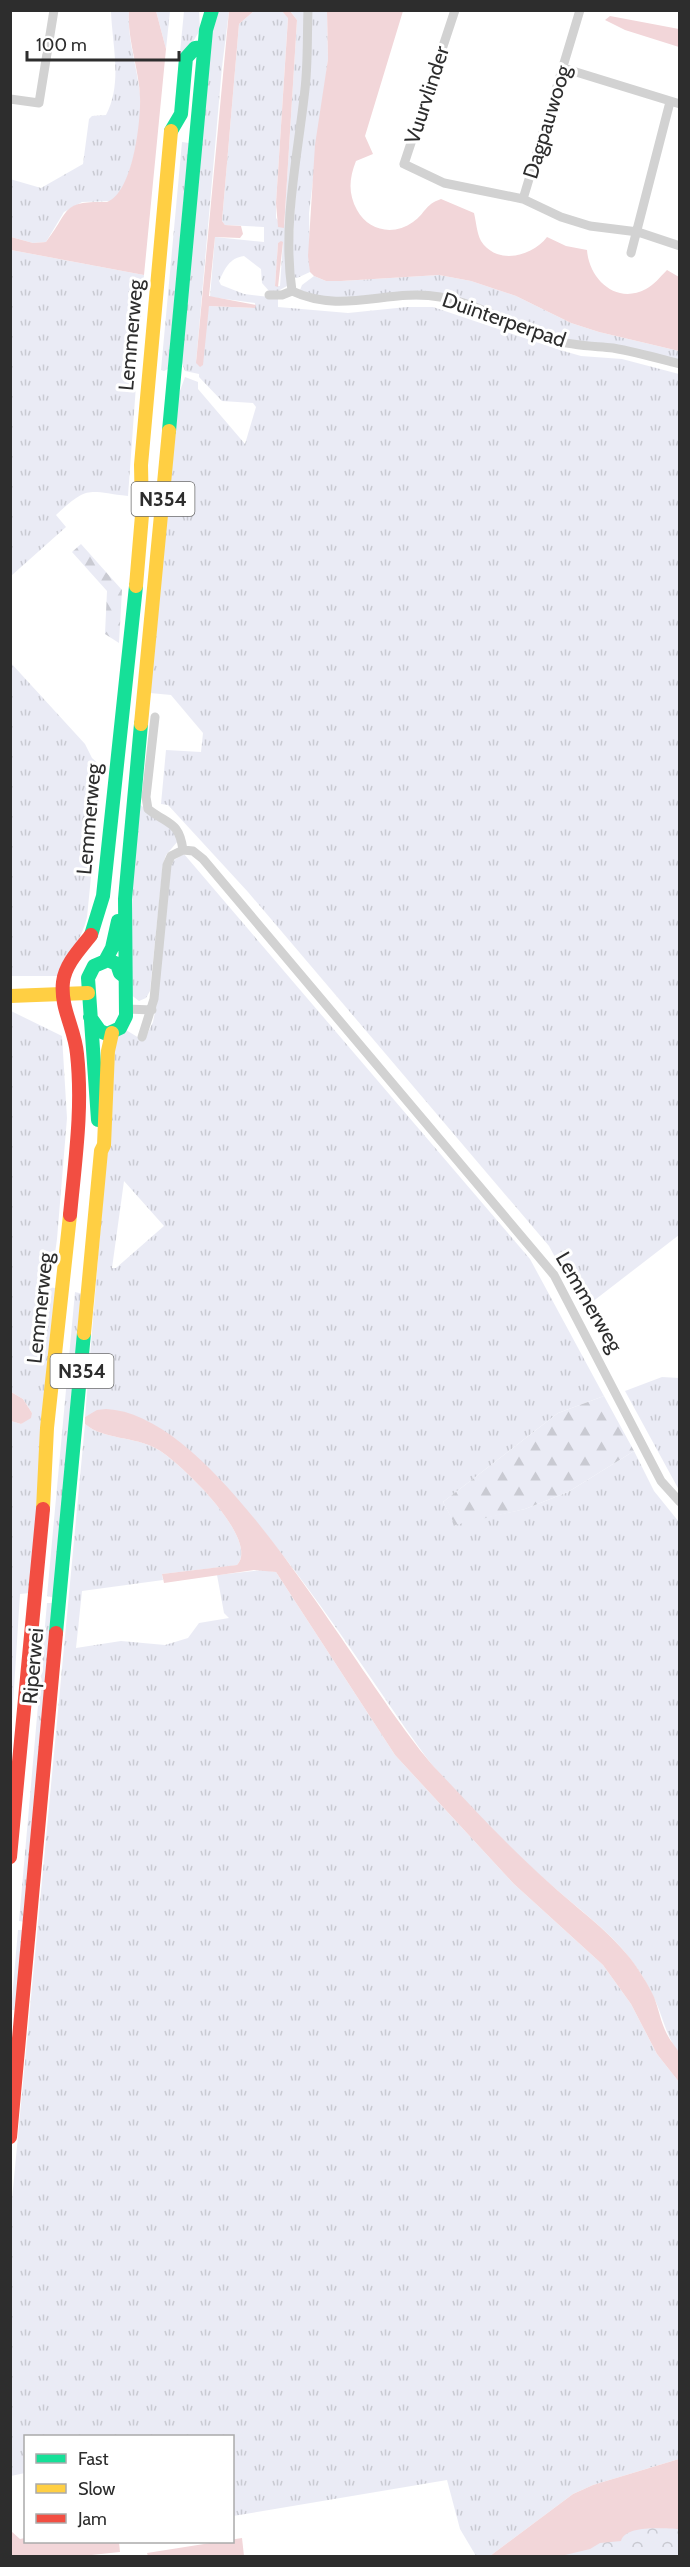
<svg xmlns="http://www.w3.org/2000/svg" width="690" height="2567" viewBox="0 0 690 2567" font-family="Cabin,sans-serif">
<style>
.grass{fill:url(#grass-tufts);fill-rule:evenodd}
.forest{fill:url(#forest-firs)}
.park{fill:url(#park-crowns)}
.water{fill:#f2d6d9}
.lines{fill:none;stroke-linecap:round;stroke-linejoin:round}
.street{stroke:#d2d2d2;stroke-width:9}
.fast{stroke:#16e098;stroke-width:14}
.slow{stroke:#ffcf43;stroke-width:14}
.jam{stroke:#f24e42;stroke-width:14}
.labels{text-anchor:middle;stroke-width:6;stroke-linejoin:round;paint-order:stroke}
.shield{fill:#fff;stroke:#6c6c6c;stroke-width:1.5}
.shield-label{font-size:20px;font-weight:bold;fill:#2d2d2d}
.street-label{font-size:21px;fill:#2d2d2d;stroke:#fff}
</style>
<defs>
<pattern id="grass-tufts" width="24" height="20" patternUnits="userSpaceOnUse" patternTransform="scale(1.5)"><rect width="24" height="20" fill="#eaebf5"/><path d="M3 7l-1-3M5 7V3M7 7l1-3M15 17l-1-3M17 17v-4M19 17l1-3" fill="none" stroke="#c9cad2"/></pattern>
<pattern id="forest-firs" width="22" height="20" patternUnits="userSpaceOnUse" patternTransform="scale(1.5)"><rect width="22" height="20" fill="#eaebf5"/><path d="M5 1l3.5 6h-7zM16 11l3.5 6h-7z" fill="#c9cad2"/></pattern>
<pattern id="park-crowns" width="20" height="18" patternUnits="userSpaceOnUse" patternTransform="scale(1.5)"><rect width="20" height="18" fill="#eaebf5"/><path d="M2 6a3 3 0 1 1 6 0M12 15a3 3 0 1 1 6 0" fill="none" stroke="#c9cad2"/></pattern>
</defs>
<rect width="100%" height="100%" fill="#fff"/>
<path class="grass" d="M111,11H129C127,39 137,66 140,94C143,120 133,185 112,201L82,202L64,212L46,242L33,243L11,237L10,179L41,188L83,164L89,119L92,116L106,115C123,83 112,44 111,11Z
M156,11H170L166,49Z
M184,11H199L200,30L191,45L175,105Z
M216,11H229L222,67L196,363L209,306L255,308V303L210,297L215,237L264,242V227L225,225L222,221L239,24L254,11H282L288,17L276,203V218L284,228L297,20L290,11H306L305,54L287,286L278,291H269L262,283L261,269L244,256C229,258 225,269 219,281L221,285L244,294L278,298V307L348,313L407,307H433L560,350L581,356L622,359L679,374V1235L583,1309L549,1246L248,892L168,805L161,804L166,750L201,752L203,733L171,695L150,693L177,399L185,377L198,382V389L245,444L256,407L253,403L222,401L199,377V374L185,371L181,360L211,37ZM283,242L280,286H275L278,243Z
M311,11H327L328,59L309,213L310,272L297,278L294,277L292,264L294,215Z
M182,142L189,143L168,369L164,371L161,370Z
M11,250L144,275L128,496C87,491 88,485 56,515L66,527L11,576Z
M439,275L471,281L516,296L571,323L599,332L679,351V362L564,341L461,300L320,298L300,290L302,285L314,276L326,281H341Z
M10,662L85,744L92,758L102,767L87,917C82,940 67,955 58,976H11Z
M139,804L173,828L178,841L166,855L163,864L150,991L146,998L139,1001L130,994L133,872Z
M184,854L530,1259L604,1396L558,1413L443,1502L455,1524L525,1509L568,1492L634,1451L654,1491L679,1522V2053C665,2035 663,2015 653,1996C647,1982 638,1969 629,1957C606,1928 577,1908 550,1884C510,1849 470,1808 435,1768C380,1703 183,1360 85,1417L116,1038L126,1030L144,1041L153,1022L157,1002L169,870L174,860ZM124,1181L164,1226L116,1268H112Z
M11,1011L62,1036L67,1118L57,1239L53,1268L46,1287L56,1288L60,1292L30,1593L20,1594L11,1736V1421L21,1424L32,1413L23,1399L11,1392Z
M75,1292L83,1294L55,1598L47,1596Z
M662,1377L679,1378V1490L625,1391Z
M85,1424C104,1440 134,1436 157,1449C179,1461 261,1540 237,1565L231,1566L162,1574L163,1580L82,1591L76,1648L121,1641L165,1645L188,1638L199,1623L229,1618L224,1613L217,1575L263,1570L276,1572L395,1755L514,1884L603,1965L631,2004L657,2054L679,2082V2459L593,2485L573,2494L490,2556H476L460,2529L447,2480L233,2516L232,2436H26L25,2473L11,2476V2210Z
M47,1603H55L25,1922L19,1921Z
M18,1930H24L16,2010H11Z"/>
<path class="forest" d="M81,544L122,590L119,643L105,634L107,591L72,552Z
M604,1396L634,1451L568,1492L525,1509L455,1525L443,1502L558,1413Z"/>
<path class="park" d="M679,2476V2556H499Z"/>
<path class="water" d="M129,11H156L166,49L144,275L11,250V237L33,243L46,242C71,210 60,201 107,202C133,193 141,121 140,97C139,68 127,40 129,11Z
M229,11H254L239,24L222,221L225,225L241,226L243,234L240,238L215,237L209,296L256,305L255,308L209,306L203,365L200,367L196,363Z
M282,11H290L297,20L284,228L278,227L276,203L288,18Z
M327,11H403L365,136L373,154L356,161C349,179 348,193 357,210C368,231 394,236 413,222C426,213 424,205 441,199L474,213C476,221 477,234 481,241C497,266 533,256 547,237L566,246L587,250C589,279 616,305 646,289C654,285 660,277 667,270L679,277V351L599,332L571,323L516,296L471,281L439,275L341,281H326L314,276L310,272L308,256L315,145L328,59Z
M610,16L679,29V47L625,30L605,20Z
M281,241L283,242L278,287L275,286L278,243Z
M11,1392L23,1399L32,1413L31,1418L21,1424L11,1421Z
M106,1409C223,1414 361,1688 438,1771C473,1808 509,1847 547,1881C575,1907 606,1928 630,1958C639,1970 648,1984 654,1997C659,2010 661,2024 668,2036C671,2042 678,2049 680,2055C681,2063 680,2074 679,2082L657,2054L631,2004L603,1965L514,1884L395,1755L276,1572L254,1570L164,1583L162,1574L237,1565C261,1540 179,1461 157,1449C134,1436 104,1440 85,1424V1417L97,1410Z
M679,2459V2529C666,2529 626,2524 621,2541L600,2543L590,2549L561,2556H490L573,2494L593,2485Z
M11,2531L20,2539L25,2538L26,2542H119L120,2552L82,2556H11Z
M242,2538L244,2556H148L147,2553Z"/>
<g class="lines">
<path class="street" d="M455,10L404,164L444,183L523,199
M580,10L523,199L561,217L590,226L638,232L680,246
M563,68L680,104
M10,99L39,103L54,10
M631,253L670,102
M292,291C343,315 388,288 440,297C480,304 516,328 554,340C573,346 593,346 613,348C636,352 657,358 680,364
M269,295H282L292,291C282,224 298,155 305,89C308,63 307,37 308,10
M155,717L146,797L148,809C168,825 179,821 183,850L193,851L203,859L554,1275L661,1481L680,1502
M127,1009L152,1010
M142,1037L154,999L167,865L171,856L183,850"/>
<path class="fast" d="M171,131L181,114L186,58L195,48L204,47
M169,431L206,30L212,10
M91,935L103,896L136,586
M105,961L112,948L118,921
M90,1017L100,1031L107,1034L120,1028L126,1016L125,899L141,724
M98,1120L88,978L94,966L108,960L117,964L120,973L125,977
M56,1633L84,1333"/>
<path class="slow" d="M136,586L142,515L141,465L171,131
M141,724L169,431
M10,996L88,993
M84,1333L101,1151L104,1145L108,1051L112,1033
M43,1509L47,1428L70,1215"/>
<path class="jam" d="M70,1215C75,1161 83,1108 77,1054C75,1029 60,1008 63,982C65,964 81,948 91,935
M10,1857L43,1509
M10,2137L56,1633"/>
</g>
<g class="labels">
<g class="shield">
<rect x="131.5" y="482" width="63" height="34" rx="4.5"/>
<rect x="50.5" y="1354" width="63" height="34" rx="4.5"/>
</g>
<g class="shield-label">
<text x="163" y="506">N354</text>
<text x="82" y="1378">N354</text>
</g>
<g class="street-label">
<text transform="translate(427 95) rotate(-72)" y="7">Vuurvlinder</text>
<text transform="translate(547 122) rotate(-73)" y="7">Dagpauwoog</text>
<text transform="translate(504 320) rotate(19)" y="7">Duinterperpad</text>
<text transform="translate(131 335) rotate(-85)" y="7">Lemmerweg</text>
<text transform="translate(89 819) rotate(-85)" y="7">Lemmerweg</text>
<text transform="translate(589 1302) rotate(60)" y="7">Lemmerweg</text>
<text transform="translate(40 1308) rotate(-84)" y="7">Lemmerweg</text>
<text transform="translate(33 1666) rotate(-85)" y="7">Riperwei</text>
</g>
</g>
<rect width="690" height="2567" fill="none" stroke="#2d2d2d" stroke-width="24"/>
<rect x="24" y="2435" width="210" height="108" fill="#ffffff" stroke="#ababab" stroke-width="1.5"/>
<rect x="36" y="2454" width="30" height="9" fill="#16e098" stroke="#ababab" stroke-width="1.5"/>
<text x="78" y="2465" font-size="18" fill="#2d2d2d">Fast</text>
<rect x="36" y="2484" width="30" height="9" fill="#ffcf43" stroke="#ababab" stroke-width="1.5"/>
<text x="78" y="2495" font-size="18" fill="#2d2d2d">Slow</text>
<rect x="36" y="2514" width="30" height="9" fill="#f24e42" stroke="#ababab" stroke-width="1.5"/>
<text x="78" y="2525" font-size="18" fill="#2d2d2d">Jam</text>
<path d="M27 51v9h152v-9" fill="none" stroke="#2d2d2d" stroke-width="3"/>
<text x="36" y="51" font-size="18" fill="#2d2d2d" stroke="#ffffff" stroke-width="4.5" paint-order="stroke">100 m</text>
</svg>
